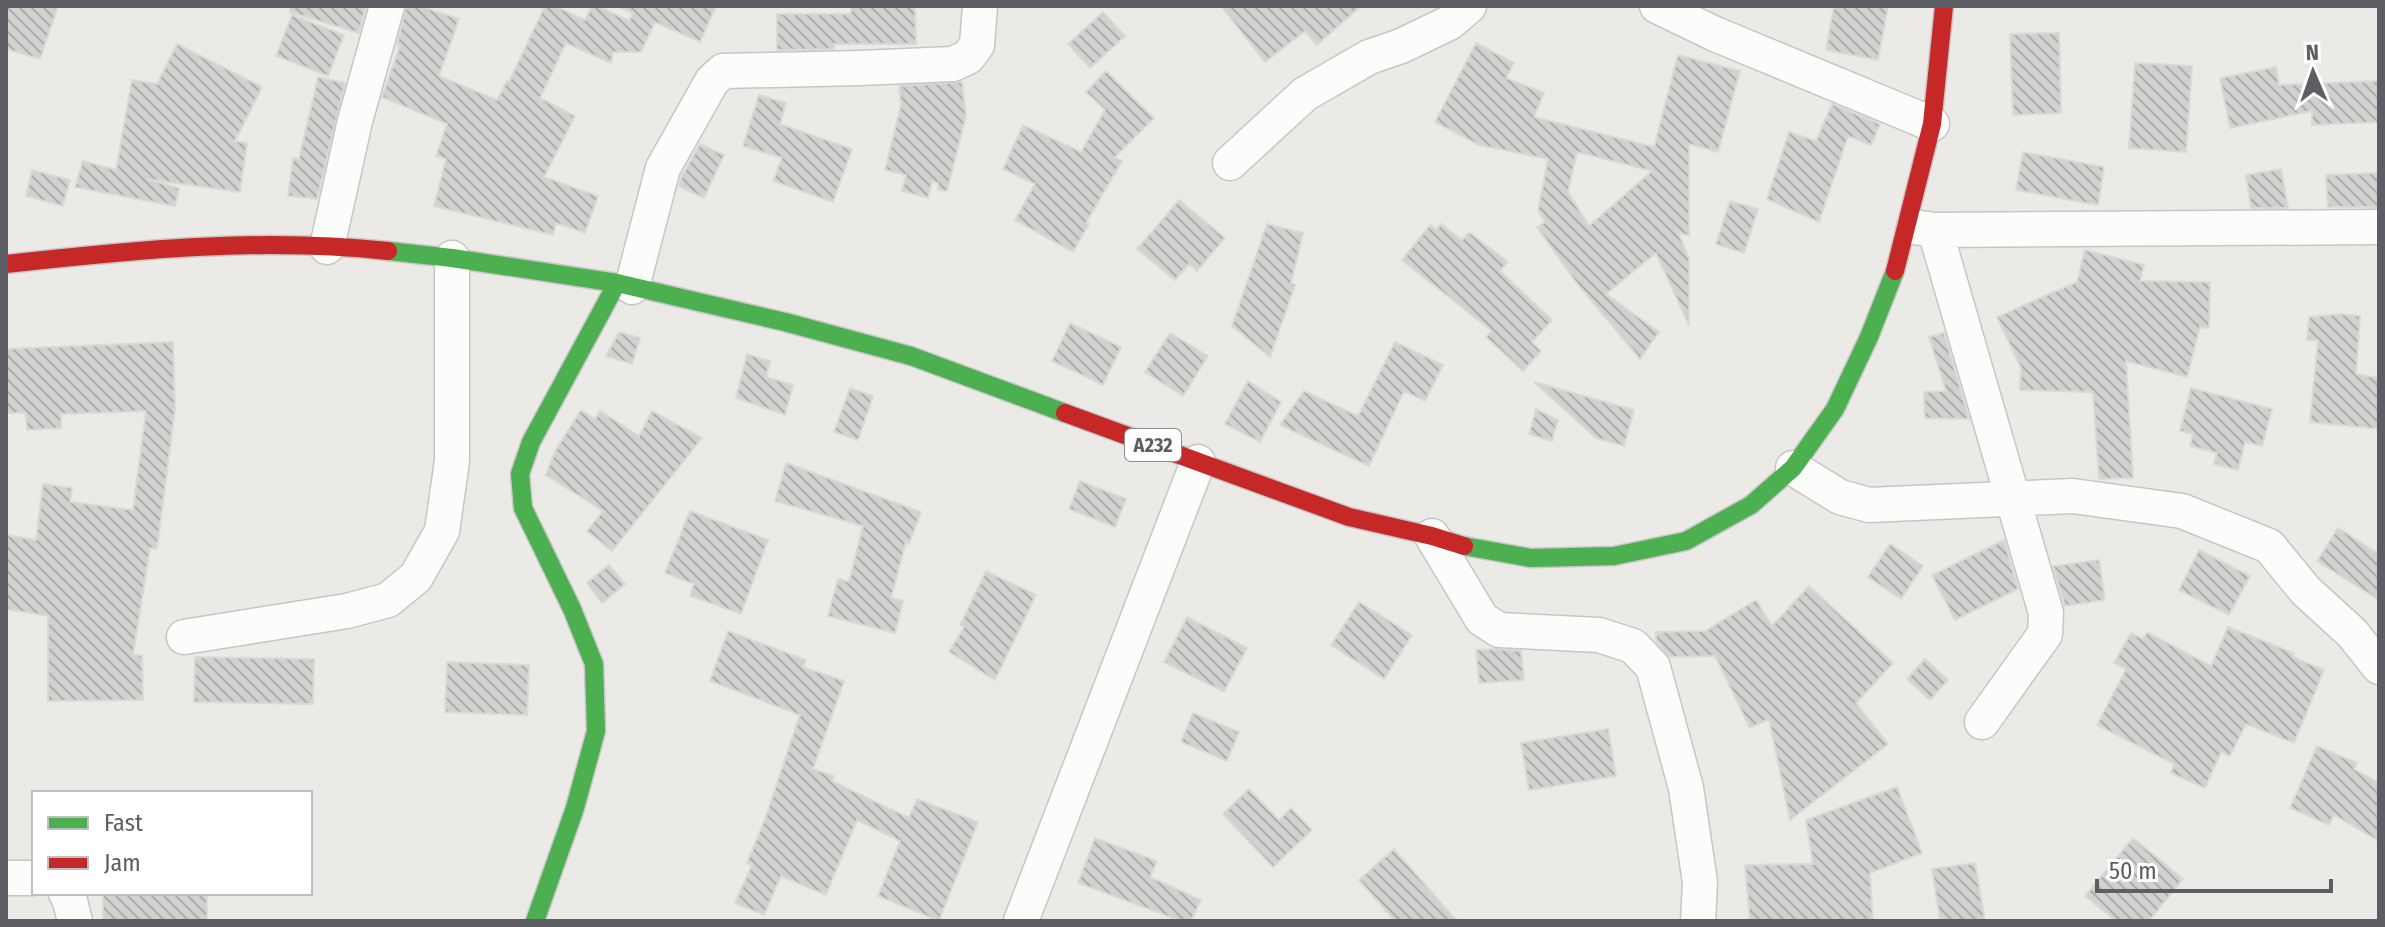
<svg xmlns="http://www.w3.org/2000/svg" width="2385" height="927" viewBox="0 0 2385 927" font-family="'Fira Sans Condensed',sans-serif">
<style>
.building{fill:url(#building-back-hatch);stroke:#dad9d6;stroke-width:2;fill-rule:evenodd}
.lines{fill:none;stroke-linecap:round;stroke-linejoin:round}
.street-casing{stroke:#c7c6c6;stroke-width:37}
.fast-casing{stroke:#c7c7c8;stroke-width:21}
.jam-casing{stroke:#c7c7c8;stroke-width:21}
.street{stroke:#fcfcfb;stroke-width:34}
.fast{stroke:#4caf50;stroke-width:18}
.jam{stroke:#c62828;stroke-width:18}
.labels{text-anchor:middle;stroke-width:7;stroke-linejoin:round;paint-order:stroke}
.shield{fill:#fff;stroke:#8d8e92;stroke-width:2}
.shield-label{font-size:20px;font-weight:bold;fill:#5c5e63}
</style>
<defs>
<pattern id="building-back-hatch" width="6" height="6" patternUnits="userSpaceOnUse" patternTransform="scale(2)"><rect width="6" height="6" fill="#d1d1cf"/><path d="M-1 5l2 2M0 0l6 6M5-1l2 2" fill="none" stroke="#adadac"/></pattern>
</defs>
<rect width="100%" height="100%" fill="#ebeae6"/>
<path class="building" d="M6,6H58L40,59L6,49Z
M291,6H366L359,33L290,12Z
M406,6H420L459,19L439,76L497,100L507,81L509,82L545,6H555L585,20L592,6H598L629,21L633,13L617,6H716L700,42L655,22L641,52H613L611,63L566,43L540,98L575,116L544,177L598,196L585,233L556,223L553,235L434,206L446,159L436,156L447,124L382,97L400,46L397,45Z
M851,6H915L916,44H834V49L777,50V14H851Z
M1221,6H1361L1317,45L1305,31L1265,62Z
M1834,6H1888L1878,60L1826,50Z
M1103,12L1125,36L1090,68L1068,44Z
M292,15L344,35L328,76L276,56Z
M2059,33L2061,113L2013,115L2010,34Z
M1476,43L1514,63L1506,78L1544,93L1534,117L1654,147L1678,55L1740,71L1718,152L1689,144V236L1678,232L1689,259V325L1656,253L1606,294L1659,332L1640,359L1575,281L1537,227L1545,222L1538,210L1548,159L1479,145L1435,122ZM1577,152L1652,171L1589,226L1568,192Z
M177,44L262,87L235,141L247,143L240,192L146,179L179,188L175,206L75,187L83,161L116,170L132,80L157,84Z
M2135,63L2192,66L2186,152L2129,148Z
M2276,67L2279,85L2379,81V122L2312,125V111L2230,128L2220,78Z
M1106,71L1154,118L1115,157L1122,161L1086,223L1089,224L1073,252L1015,220L1035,184L1003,169L1023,125L1081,152L1105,110L1086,92Z
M318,77L345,83L317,199L288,196L293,158L299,159Z
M962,82L966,116L947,191L938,190V183L932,181L928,198L902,191L906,175L885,170L901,105L899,86Z
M759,95L786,103L780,124L852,149L833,202L773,181L782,158L743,146Z
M1832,104L1880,124L1871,145L1848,136L1819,222L1767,199L1789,132L1816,141Z
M700,144L724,155L704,198L679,186L682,176Z
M2023,152L2104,167L2098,205L2016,190Z
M2281,169L2288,208H2251L2246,175Z
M32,170L70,180L63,206L26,196Z
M2379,173V207H2328L2326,175Z
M1179,200L1225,238L1197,271L1189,264L1175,280L1137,249Z
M1730,201L1758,209L1744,253L1716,244Z
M1267,224L1303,233L1291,283L1295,285L1270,357L1232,326Z
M1441,224L1462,240L1469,232L1508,262L1500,271L1552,320L1532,342L1541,351L1523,371L1486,337L1492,331L1402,260L1430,225L1436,230Z
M2085,250L2144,265L2140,281L2210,282L2209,328L2200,327L2187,377L2126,361L2133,478L2099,479L2093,392L2020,390L2021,368L1997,317L2077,282Z
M2340,314L2360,316L2356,374L2379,378V429L2310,422L2318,340H2307L2309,317Z
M1070,323L1121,347L1103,385L1052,361Z
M619,332L640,338L632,364L606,356Z
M1170,333L1208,356L1183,396L1145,372Z
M1944,333L1969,419L1925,418L1924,392L1946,391L1929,337Z
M173,342L175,409L157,549L150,548L133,655H142L143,700L48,701V616L6,609V535L36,540L43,484L72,488L70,502L133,510L146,411L61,414V428L27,430L26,413H6V349Z
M1395,342L1443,365L1425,401L1404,391L1369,466L1280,425L1304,391L1358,416Z
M747,354L770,361L766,377L793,385L785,415L736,398Z
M1248,381L1281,402L1260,442L1225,424Z
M1534,382L1634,410L1624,446L1596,438Z
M850,388L873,396L858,440L834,432Z
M2191,388L2272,409L2262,446L2245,442L2238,470L2214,464L2217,453L2190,446L2193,434L2180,431Z
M1536,409L1558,420L1552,441L1529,434Z
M581,410L595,419L600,411L639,436L652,411L702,438L612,551L587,531L603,511L546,475L555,451Z
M786,463L921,512L909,544L906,542L891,598L903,601L895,633L828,616L838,579L849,582L863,526L775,501Z
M1080,481L1126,499L1115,527L1069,509Z
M690,511L768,540L741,614L690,596L694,584L665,573Z
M2338,528L2379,554V600L2317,561Z
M2004,540L2018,589L1955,620L1932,575Z
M1890,544L1923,566L1901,599L1868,577Z
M2199,550L2250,576L2229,615L2179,590Z
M2099,560L2105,600L2065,606L2053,566Z
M609,565L625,584L602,603L587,583Z
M986,571L1036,595L995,680L949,652L964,627L960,625Z
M1809,586L1893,663L1856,703L1888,744L1790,820L1769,719L1750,728L1715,656L1670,657L1656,641V632L1705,631L1756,600L1772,626Z
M1359,602L1412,635L1384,679L1331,645Z
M1187,617L1247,648L1224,692L1164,662Z
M2228,627L2294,653L2293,657L2324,670L2294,743L2246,724L2230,756L2221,752L2205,788L2171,773L2174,764L2097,725L2126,669L2114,663L2131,633L2143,639L2147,632L2211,666Z
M728,631L806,660L803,667L844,681L813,769L834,776L832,781L909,818L917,799L978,822L939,921L878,896L900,841L857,820L826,895L781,876L764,915L735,903L752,865L747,863L765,819L800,715L710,681Z
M1494,649L1521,651L1524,680L1479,683L1476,650Z
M195,657L314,659L313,704L194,702Z
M1925,659L1948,680L1930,700L1907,679Z
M447,662L529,665L527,715L445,712Z
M1193,713L1239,732L1227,761L1181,742Z
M1608,729L1616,776L1529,790L1521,743Z
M2317,746L2357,763L2354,769L2379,783V841L2334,815L2329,825L2290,808Z
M1897,787L1922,853L1870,873L1873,921H1750L1745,865L1813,864L1806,820Z
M1249,789L1279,820L1291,808L1312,830L1273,867L1223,814Z
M1095,838L1157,861L1150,877L1201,900L1191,921H1181L1078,883Z
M2133,838L2183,879L2149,921H2116L2085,896Z
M1394,849L1457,921H1395L1359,880Z
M1975,863L1985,921H1940L1932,869Z
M103,893H207V921H103Z"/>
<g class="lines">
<defs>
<path id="street" d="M1657,6L1715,34L1932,124
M1230,163L1305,94L1369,57L1401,46L1449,23L1469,6
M1914,227L1935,230L2379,227
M1935,230L2046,613L2045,634L1982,722
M327,247L355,121L387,6
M632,287L663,168L712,81L723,71L860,68L953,64L968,57L977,45L980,6
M1793,468L1840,497L1869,505L2073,496L2182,511L2269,546L2306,591L2352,633L2379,667
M1432,536L1482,619L1499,630L1599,635L1633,646L1653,667L1686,788L1700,882L1698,921
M184,637L347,611L388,600L416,577L442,531L452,461V258
M6,878H34
M66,893L70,901L75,921
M1021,921L1198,462"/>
<path id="fast" d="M388,251L452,258L617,283L785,322L911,356L1065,413
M1464,546L1531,558L1614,556L1686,541L1751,505L1793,468L1835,409L1869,337L1895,271
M535,921L575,808L596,731L594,664L572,609L523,508L520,474L531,442L617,283"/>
<path id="jam" d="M6,264C133,250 260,237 388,251
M1895,271L1932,124L1944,6
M1065,413L1349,517L1432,536L1464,546"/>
</defs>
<use href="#street" class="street-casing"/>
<use href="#fast" class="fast-casing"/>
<use href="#jam" class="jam-casing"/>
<use href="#street" class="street"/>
<use href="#fast" class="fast"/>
<use href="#jam" class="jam"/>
</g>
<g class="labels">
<rect class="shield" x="1125" y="429" width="56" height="32" rx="6"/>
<g class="shield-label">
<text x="1153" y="452">A232</text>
</g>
</g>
<rect width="2385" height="927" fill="none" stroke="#5c5e63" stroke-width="16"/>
<rect x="32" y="791" width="280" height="104" fill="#ffffff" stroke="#bebfc1" stroke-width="2"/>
<rect x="48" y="817" width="40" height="12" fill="#4caf50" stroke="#bebfc1" stroke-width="2"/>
<text x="104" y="831" font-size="24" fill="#5c5e63">Fast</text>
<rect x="48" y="857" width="40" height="12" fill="#c62828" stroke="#bebfc1" stroke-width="2"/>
<text x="104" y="871" font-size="24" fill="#5c5e63">Jam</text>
<g transform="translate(2313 72) rotate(358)" stroke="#ffffff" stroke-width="6" paint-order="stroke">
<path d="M0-6L14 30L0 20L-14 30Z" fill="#5c5e63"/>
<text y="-12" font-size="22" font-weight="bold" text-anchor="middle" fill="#5c5e63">N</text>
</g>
<path d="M2097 879v12h234v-12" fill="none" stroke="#5c5e63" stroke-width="4"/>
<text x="2109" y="879" font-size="24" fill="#5c5e63" stroke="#ffffff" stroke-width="6" paint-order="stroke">50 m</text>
</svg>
